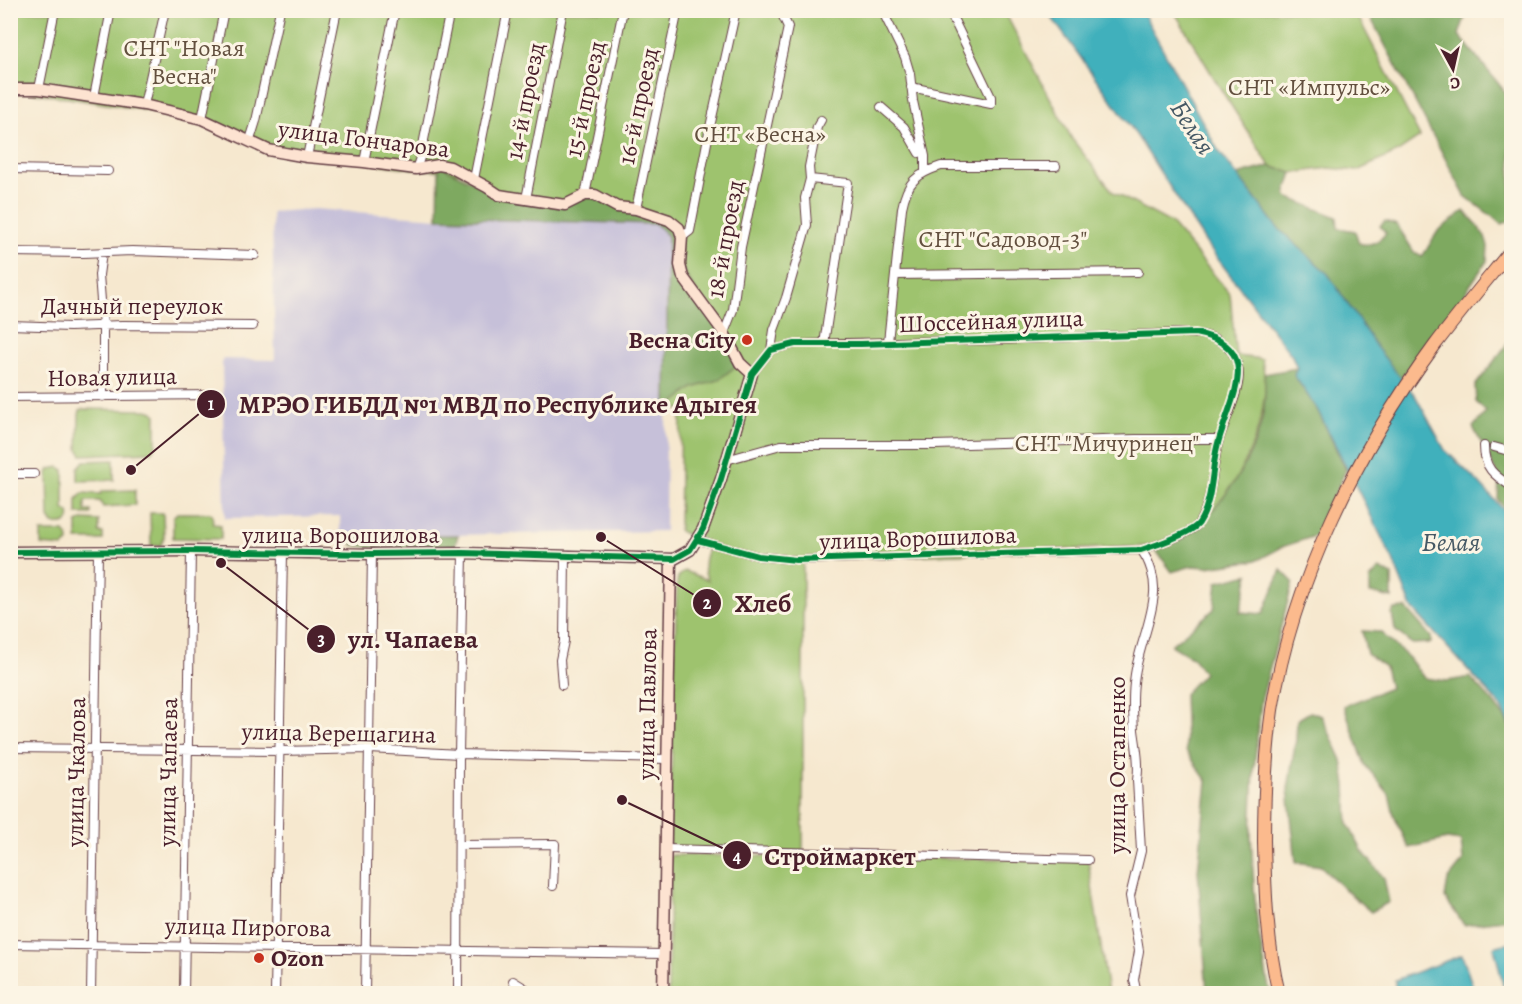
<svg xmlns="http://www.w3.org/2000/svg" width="1522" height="1004" viewBox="0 0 1522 1004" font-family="Alegreya,serif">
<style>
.industrial{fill:#c6c0d9}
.green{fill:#9ec36e;stroke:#74714c;stroke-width:1.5}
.forest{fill:#7ea961;stroke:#646446;stroke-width:1.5}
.water{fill:#40b0bc;stroke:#456874;stroke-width:1.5}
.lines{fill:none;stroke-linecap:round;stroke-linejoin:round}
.street-casing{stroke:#643d44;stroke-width:10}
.secondary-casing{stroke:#643d44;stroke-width:13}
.primary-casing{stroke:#643d44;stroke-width:14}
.street{stroke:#fff;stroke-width:8}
.secondary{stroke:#fde3d1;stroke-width:10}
.primary{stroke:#fbba8d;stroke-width:12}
.cycleway-casing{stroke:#fcf5e5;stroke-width:10}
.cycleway{stroke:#00873e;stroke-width:6}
.poi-dot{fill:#c8321e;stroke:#fcf5e5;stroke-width:2}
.labels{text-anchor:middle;stroke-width:6;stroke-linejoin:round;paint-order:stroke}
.park-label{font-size:24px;fill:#63503f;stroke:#fcf5e5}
.street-label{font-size:24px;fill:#4a1f2b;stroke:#fcf5e5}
.poi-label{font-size:24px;font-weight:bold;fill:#4a1f2b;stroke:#fcf5e5;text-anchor:end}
.water-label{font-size:26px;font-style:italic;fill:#465965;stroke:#fcf5e5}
.leader{fill:none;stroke:#4a1f2b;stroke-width:2}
.callout-dot{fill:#4a1f2b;stroke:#fcf5e5;stroke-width:2}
.mark-label{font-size:18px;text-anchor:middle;font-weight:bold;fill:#fff}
.callout-label{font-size:26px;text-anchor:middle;font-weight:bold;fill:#4a1f2b;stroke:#fcf5e5;stroke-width:6;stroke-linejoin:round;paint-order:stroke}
</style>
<rect width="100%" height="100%" fill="#fcf5e5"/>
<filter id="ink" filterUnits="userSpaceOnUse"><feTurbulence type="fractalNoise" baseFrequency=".0167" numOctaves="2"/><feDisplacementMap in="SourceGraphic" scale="12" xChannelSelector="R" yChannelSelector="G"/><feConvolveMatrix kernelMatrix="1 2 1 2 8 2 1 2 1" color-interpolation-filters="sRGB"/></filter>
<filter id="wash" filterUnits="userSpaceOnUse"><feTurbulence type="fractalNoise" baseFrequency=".008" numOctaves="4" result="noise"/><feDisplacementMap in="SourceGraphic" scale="24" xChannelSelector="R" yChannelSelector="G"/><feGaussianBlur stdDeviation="1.35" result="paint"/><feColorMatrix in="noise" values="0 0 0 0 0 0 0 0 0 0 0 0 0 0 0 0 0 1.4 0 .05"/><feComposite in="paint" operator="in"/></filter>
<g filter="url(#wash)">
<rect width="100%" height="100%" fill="#f6e8cf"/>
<path class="industrial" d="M314,209L438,218L656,224L668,235L665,531L340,537V516L225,518L222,359L275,360L272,212Z"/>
<path class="green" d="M10,11H1004L1072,139L1113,192L1171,223L1230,294L1236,356L1262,359C1263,369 1266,381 1265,391C1261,440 1232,501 1191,531C1181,539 1164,542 1153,546L803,560V852L669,849L677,582L678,577L685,571L708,580C702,569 704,556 710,545L679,531L681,409H666L693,388L718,380L683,277L679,228L574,201L499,195L460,172L416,169L268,150L202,119L11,89Z
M1174,11H1355L1420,137L1396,153L1357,171L1329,168L1292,173L1270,166L1220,88Z
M83,409L147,410L153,412L156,415V446L151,452L82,455L78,449L79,415L80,410Z
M114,460V480L78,481V468L84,461Z
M59,467L64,470V509L69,513C72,524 62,525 53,524L49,518L48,474L50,469Z
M135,490V505L103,507L100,501H85V511H91V514H77V499L83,493L101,494L102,491Z
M150,513H162L163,515L164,537L161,545L151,546Z
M177,513H210L212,514L213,524L221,525V539L173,538V517Z
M82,520L99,521V533H103V540H77V523Z
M41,532H64L68,537L69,542L63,547L41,545Z
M673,855L1088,860L1108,993L668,994L670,856Z"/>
<path class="forest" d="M1367,11H1467L1459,35L1511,99V221L1502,224L1465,196Z
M439,165L499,195L565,205L585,195L679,228L680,265L740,363L718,380L693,388L666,409L668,236L656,224L438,218Z
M1270,166L1292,173L1286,191L1287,197L1337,217L1338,228L1355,231L1359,243C1370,247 1380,241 1386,233L1380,226L1385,221L1397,225L1414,252L1422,257L1438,231L1464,211L1475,222L1485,237L1488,246L1487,261L1442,326L1400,379L1377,348L1328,274L1276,226L1237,175Z
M1511,339V514L1498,500L1499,478L1473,427L1486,412L1476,402L1475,386Z
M1297,368L1294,375L1317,409L1346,470L1315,536L1282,547L1258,560L1207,567L1192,566L1172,572L1154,548C1164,545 1181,542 1188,535C1232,496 1272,435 1264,374Z
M458,535L455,546L368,547L353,545L349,536Z
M1379,569L1392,575V598L1370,593V579Z
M1281,570L1293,582L1261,701L1254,769L1251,835L1254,887L1258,930L1270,993H1207L1198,871L1207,781L1186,751L1184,694L1204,673L1193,658L1171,645L1214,609L1217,582L1249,574L1240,612L1263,614Z
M1406,608L1431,637V643L1412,644L1395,630L1392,614L1394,609Z
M1362,631L1380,632L1409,658L1424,678L1448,681L1470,677L1492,701L1505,718L1512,732L1511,919L1464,925L1445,898L1448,880L1463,861L1461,841L1447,839L1409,848L1394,816L1389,794L1365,765L1344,706L1390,688L1385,667L1367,654Z
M1310,712L1321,715L1342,760L1346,785L1348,824L1363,852L1384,878L1389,902L1371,912L1342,887L1321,866L1296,862L1288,789L1296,739L1297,720Z"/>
<path class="water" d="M1047,11H1142L1218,150L1276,226L1328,274L1377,348L1416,397L1445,450L1479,483L1511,518V728L1499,704L1412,608L1393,560L1317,409L1294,375L1297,368L1292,356L1208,246L1133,130Z
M1511,942V993H1505L1494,947Z
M1462,955L1475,993H1395V980Z"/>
</g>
<g filter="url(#ink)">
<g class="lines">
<defs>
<path id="street" d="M882,10L905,57L910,74L913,101L925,156V171
M911,87L991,104V97L949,10
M39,89L55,10
M94,97L111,10
M144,105L165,10
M881,107L904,127L919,153
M202,119L224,10
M250,140L256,121L280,10
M307,157L337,10
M364,162L395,10
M10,169L108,171
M416,169L421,155L450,10
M474,179L508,10
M810,179L848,183L824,344
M585,195L623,10
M526,199L563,10
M636,209L678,10
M682,237L690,231L710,127L736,10
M10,252L83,253L132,251L255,255
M102,253L99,275L103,326V397
M895,275L1138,272
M10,325L70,327L122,325L253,326
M724,333L733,310L741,247L788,27L780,10
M888,342L902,208C907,182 916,174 941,166H1056
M771,350L774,330L786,298L807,225L805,198L810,179L809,167L817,127L821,120
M10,397L214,395
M1484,446C1484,469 1494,475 1512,487
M1494,447L1512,452
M726,460L781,445H935L1136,439H1219
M10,474H34
M698,540L758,556L796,560L1141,550C1154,546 1192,533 1198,524C1213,501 1212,469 1218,444C1225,414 1256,372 1226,346C1212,334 1197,333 1179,333L999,340L795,344L771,350L752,374
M562,685L560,660L564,641L565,556
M10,748L280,751L370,749L459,754L667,759
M459,845L555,844L553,886
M666,849L1088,860
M10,944L664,954
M513,981L534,994
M91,994L98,551
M184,994L191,551
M275,994L283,553
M365,994L372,554
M458,994L459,754L463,553
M1137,994L1134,980L1139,951L1130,896L1141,851L1137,780C1140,764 1136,746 1134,730C1133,714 1132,699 1134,683C1136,652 1152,624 1154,593C1155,579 1150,561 1141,550"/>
<path id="secondary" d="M10,89H39L144,105L202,119L268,150L307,157L364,162L416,169L439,165L450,167L487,187L499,195L565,205L585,195H595L617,207L636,209L669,220L679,228L682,237L680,265L683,277L724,333L740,363L752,374L721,479L703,529L690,550L674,559L463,553L372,554L191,551L10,552
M663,994L671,559"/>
<path id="primary" d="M1279,994C1267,944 1265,891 1264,841C1264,797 1266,753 1272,710C1292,582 1359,448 1435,345C1460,312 1486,281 1512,249"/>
</defs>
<use href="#street" class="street-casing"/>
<use href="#secondary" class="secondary-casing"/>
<use href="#primary" class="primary-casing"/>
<use href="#street" class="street"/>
<use href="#secondary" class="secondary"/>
<use href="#primary" class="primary"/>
<defs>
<path id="cycleway" d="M10,552L191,551L372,554L463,553L674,559L690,550L703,529L721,479L752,374L771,350L795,344H861L1195,333C1269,347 1227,403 1217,447C1211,472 1213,501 1199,523C1192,533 1154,546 1141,550L796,560L758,556L698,540"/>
</defs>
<use href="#cycleway" class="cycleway-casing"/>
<use href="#cycleway" class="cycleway"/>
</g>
</g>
<g class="poi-dot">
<circle cx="747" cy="340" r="6"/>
<circle cx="259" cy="958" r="6"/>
</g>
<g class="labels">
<g class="park-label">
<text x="184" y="56">СНТ "Новая<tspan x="184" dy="28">Весна"</tspan></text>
<text x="1309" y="95">СНТ «Импульс»</text>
<text x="760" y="142">СНТ «Весна»</text>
<text x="1003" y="247">СНТ "Садовод-3"</text>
<text x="1107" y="451">СНТ "Мичуринец"</text>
</g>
<g class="street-label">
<text transform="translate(585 99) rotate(-78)" y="8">15-й проезд</text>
<text transform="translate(525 101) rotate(-79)" y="8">14-й проезд</text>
<text transform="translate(638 106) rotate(-78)" y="8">16-й проезд</text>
<text transform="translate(364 139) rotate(7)" y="8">улица Гончарова</text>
<text transform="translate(725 239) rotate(-80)" y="8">18-й проезд</text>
<text x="132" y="314">Дачный переулок</text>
<text transform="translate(991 321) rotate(-2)" y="8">Шоссейная улица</text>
<text transform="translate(112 377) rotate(-1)" y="8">Новая улица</text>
<text x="341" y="543">улица Ворошилова</text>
<text transform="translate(918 538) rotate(-2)" y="8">улица Ворошилова</text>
<text transform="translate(647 704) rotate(-89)" y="8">улица Павлова</text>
<text transform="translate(339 733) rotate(1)" y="8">улица Верещагина</text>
<text transform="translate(1117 765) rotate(-90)" y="8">улица Остапенко</text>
<text transform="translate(76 772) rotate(-89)" y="8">улица Чкалова</text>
<text transform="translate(168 772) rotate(-89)" y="8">улица Чапаева</text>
<text transform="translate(248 927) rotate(1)" y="8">улица Пирогова</text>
</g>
<g class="poi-label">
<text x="735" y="348">Весна City</text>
<text x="271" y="966" text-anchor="start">Ozon</text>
</g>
<g class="water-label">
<text transform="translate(1193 127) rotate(57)" y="9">Белая</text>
<text x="1451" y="551">Белая</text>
</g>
</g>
<path class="leader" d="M131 470L211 404M601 537L707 603M221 563L321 639M622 800L737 855"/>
<g class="callout-dot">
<circle cx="131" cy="470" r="6"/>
<circle cx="601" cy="537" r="6"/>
<circle cx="221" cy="563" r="6"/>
<circle cx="622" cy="800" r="6"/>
<circle cx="211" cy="404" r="15"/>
<circle cx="707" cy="603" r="15"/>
<circle cx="321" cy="639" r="15"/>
<circle cx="737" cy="855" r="15"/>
</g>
<g class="mark-label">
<text x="211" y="410">1</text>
<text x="707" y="609">2</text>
<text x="321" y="645">3</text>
<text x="737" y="862">4</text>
</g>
<g class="callout-label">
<text x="498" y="413">МРЭО ГИБДД №1 МВД по Республике Адыгея</text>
<text x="763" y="612">Хлеб</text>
<text x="413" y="648">ул. Чапаева</text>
<text x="840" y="865">Строймаркет</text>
</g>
<rect width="1522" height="1004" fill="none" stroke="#fcf5e5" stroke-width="36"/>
<g transform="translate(1453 69) rotate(172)" stroke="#fcf5e5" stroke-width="4.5" paint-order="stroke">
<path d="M0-4.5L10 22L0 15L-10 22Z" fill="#4a1f2b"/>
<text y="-9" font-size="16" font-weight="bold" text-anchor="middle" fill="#4a1f2b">С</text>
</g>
</svg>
